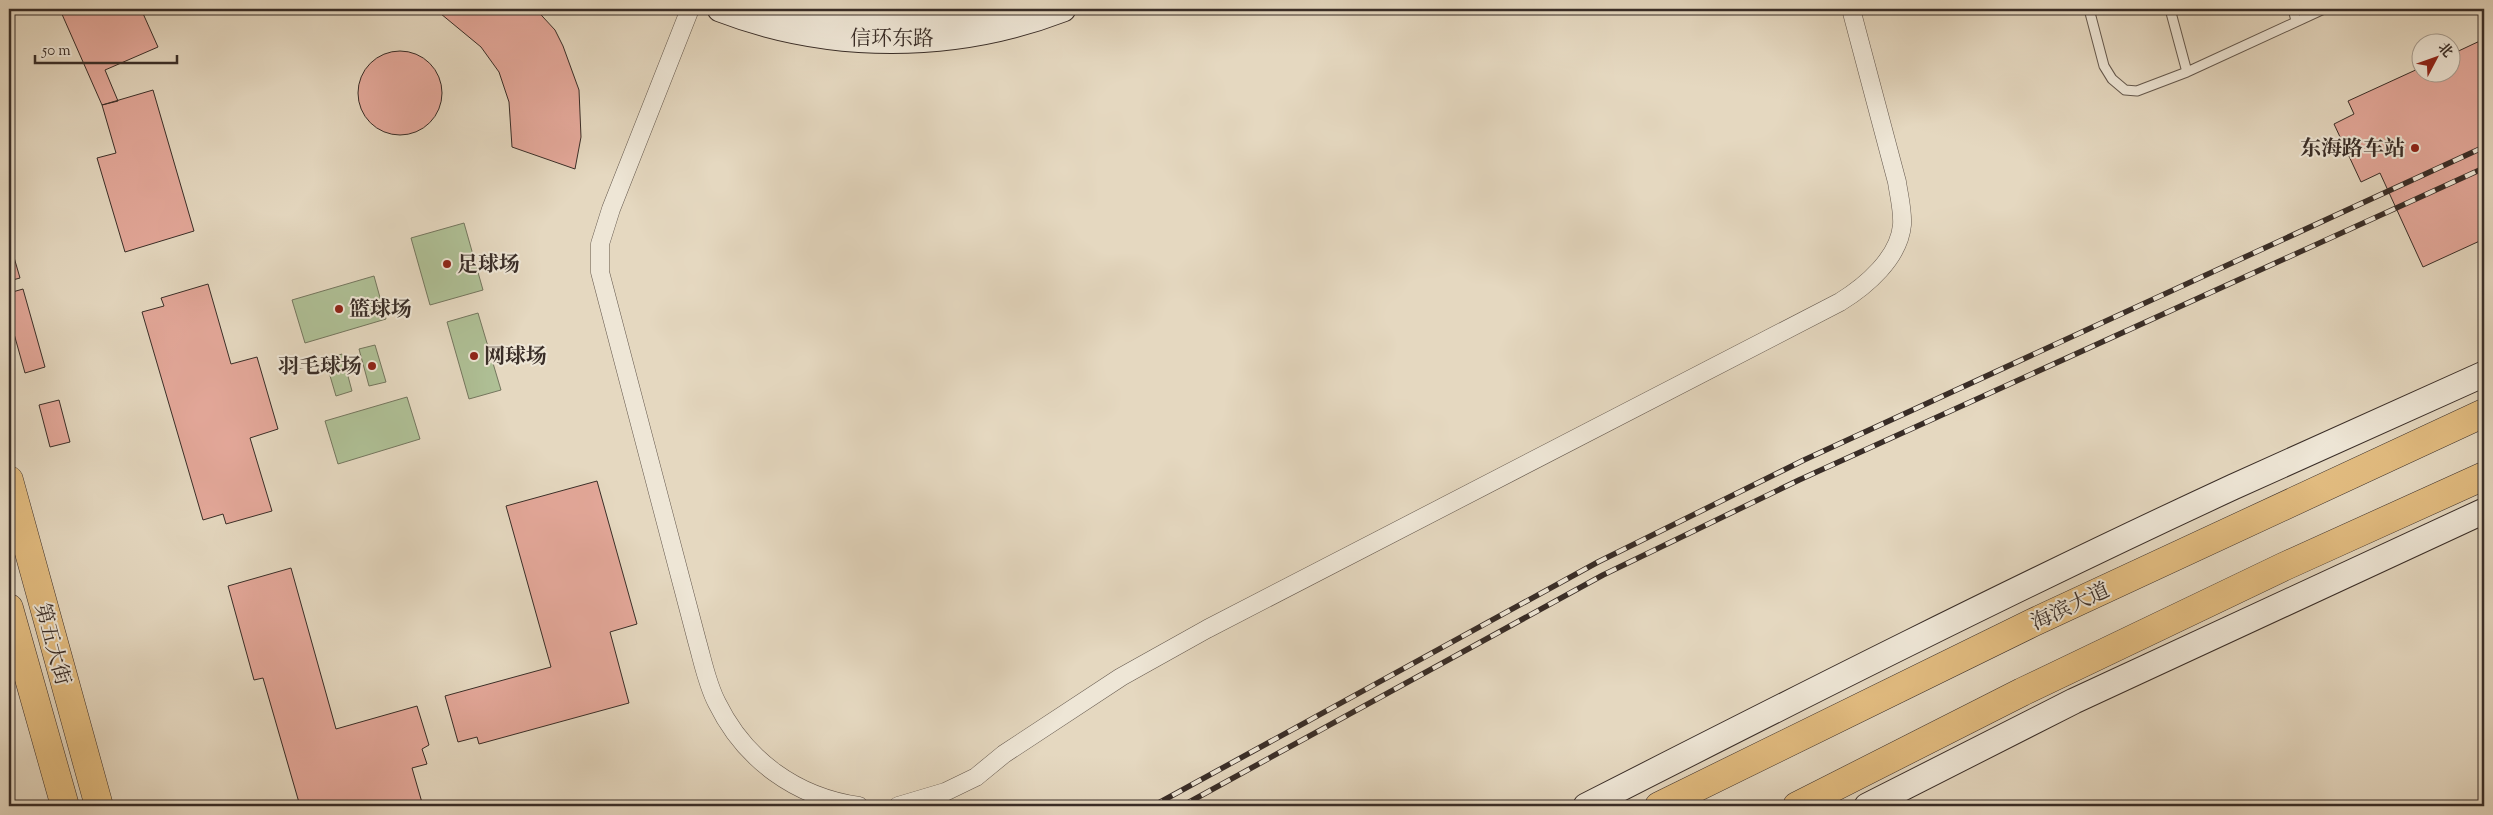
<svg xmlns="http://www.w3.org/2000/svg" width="2493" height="815" viewBox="0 0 2493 815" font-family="'Sorts Mill Goudy','Noto Serif SC',serif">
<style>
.green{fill:#afc096;stroke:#74765e}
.building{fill:#e4a89a;stroke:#392d27}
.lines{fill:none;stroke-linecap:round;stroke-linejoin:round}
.lane-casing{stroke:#64584d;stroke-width:11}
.street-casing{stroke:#64584d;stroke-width:19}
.secondary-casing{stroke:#392d27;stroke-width:27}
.primary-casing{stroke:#392d27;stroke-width:29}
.highway-casing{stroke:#392d27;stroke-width:29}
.lane{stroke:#eee6d6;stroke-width:9}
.street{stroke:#eee6d6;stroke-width:18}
.secondary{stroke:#eee6d6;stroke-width:25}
.primary{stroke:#e2bc80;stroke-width:28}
.highway{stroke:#e2bc80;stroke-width:28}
.rail-casing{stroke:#392d27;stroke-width:5.5}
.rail{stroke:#eee6d6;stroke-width:4;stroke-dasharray:11;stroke-linecap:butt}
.poi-dot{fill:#8f2418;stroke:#eee6d6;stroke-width:2}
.labels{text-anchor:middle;stroke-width:4;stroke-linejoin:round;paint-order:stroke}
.street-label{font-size:21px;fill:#392d27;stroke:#eee6d6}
.poi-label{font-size:21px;font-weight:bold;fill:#392d27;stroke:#eee6d6;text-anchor:start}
</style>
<rect width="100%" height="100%" fill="#e5d8c0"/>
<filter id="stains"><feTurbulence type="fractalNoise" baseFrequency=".004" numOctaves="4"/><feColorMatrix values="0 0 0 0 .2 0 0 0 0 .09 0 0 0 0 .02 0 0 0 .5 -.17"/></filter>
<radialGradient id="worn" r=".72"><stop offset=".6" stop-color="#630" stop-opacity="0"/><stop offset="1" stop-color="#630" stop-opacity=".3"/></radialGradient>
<path class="green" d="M464,223L483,290L430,305L411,238Z
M374,276L386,319L305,343L292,300Z
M478,313L501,390L469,399L447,322Z
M375,345L386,382L369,386L359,349Z
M342,354L352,391L336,396L325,359Z
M407,397L420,439L338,464L325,421Z"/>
<path class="building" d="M69,9H141L158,47L105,70L118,101L102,105L61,12Z
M435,9H536L543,17L555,30L563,46L579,90L581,137L575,169L512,147L509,102L499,72L481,47Z
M2484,39V239L2423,267L2380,173L2361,182L2334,124L2354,114L2348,101L2420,68V72H2450V55Z
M358 93a42 42 0 1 1 84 0a42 42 0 1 1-84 0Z
M153,90L194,231L125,252L97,158L116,153L102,105Z
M9,240L20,278L9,281Z
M208,284L231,364L257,357L278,429L250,438L272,511L226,524L223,514L203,520L142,312L164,306L161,298Z
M23,289L45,367L25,373L9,316V293Z
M59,400L70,442L50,447L39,405Z
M597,481L637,624L610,632L629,703L479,744L477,737L458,742L445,696L551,667L506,506Z
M291,568L336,729L417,706L429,745L422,749L427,764L412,768L423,806H300L263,678L254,680L228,586Z"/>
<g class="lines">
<defs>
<path id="lane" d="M2089,9L2104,66L2112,79L2125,90L2137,91L2187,72L2324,9
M2170,9L2187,72
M2293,9L2296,21"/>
<path id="street" d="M690,9L611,209L600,244V272L697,641C703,662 707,684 717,703C745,760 796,797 859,806
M898,806L945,792L976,777L1004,754L1121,677L1207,629L1840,302C1866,286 1899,258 1902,225C1903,211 1899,196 1897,182L1851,9"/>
<path id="secondary" d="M720,9C829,51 954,51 1063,9
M787,9C855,23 931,27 998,9
M1586,806C1800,697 2015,588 2233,487C2317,449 2401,411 2484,374
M1867,806L2074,701L2484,511"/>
<path id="primary" d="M9,480L99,806
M9,608L65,806"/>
<path id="highway" d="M1659,806L2032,623L2484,413
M1797,806L2022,692L2283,567L2484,476"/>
</defs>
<use href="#lane" class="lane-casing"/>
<use href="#street" class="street-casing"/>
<use href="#secondary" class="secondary-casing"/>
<use href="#primary" class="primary-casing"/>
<use href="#highway" class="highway-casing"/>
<use href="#lane" class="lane"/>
<use href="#street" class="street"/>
<use href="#secondary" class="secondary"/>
<use href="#primary" class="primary"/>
<use href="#highway" class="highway"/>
<defs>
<path id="rail" d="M1153,806L1598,562L1804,460L2484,147
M1182,806L1603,575L1799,480L2484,168"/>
</defs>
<use href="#rail" class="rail-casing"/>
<use href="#rail" class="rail"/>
</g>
<g class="poi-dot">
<circle cx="2415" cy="148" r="5"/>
<circle cx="447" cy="264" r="5"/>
<circle cx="339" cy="309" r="5"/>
<circle cx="474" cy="356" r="5"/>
<circle cx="372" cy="366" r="5"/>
</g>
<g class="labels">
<g class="street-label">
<text x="892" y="45">信环东路</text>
<text transform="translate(2070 606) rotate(-25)" y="7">海滨大道</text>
<text transform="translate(53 644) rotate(75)" y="7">第五大街</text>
</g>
<g class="poi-label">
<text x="2405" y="155" text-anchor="end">东海路车站</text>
<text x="457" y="271">足球场</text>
<text x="349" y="316">篮球场</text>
<text x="484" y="363">网球场</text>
<text x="362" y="373" text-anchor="end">羽毛球场</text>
</g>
</g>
<rect width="2493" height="815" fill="none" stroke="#e5d8c0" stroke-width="30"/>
<rect x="10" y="10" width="2473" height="795" fill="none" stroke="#392d27" stroke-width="2.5"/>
<rect x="15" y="15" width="2463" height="785" fill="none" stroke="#392d27"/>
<g transform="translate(2436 58) rotate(49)"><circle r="24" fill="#eee6d6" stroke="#a69c90"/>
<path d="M0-4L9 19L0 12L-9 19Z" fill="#8f2418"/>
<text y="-8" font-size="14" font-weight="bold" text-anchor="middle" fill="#392d27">北</text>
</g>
<path d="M35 55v8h142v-8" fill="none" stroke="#392d27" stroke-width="2.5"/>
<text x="42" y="55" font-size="15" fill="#392d27" stroke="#eee6d6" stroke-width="4" paint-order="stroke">50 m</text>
<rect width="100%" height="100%" filter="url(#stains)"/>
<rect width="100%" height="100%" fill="url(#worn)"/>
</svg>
